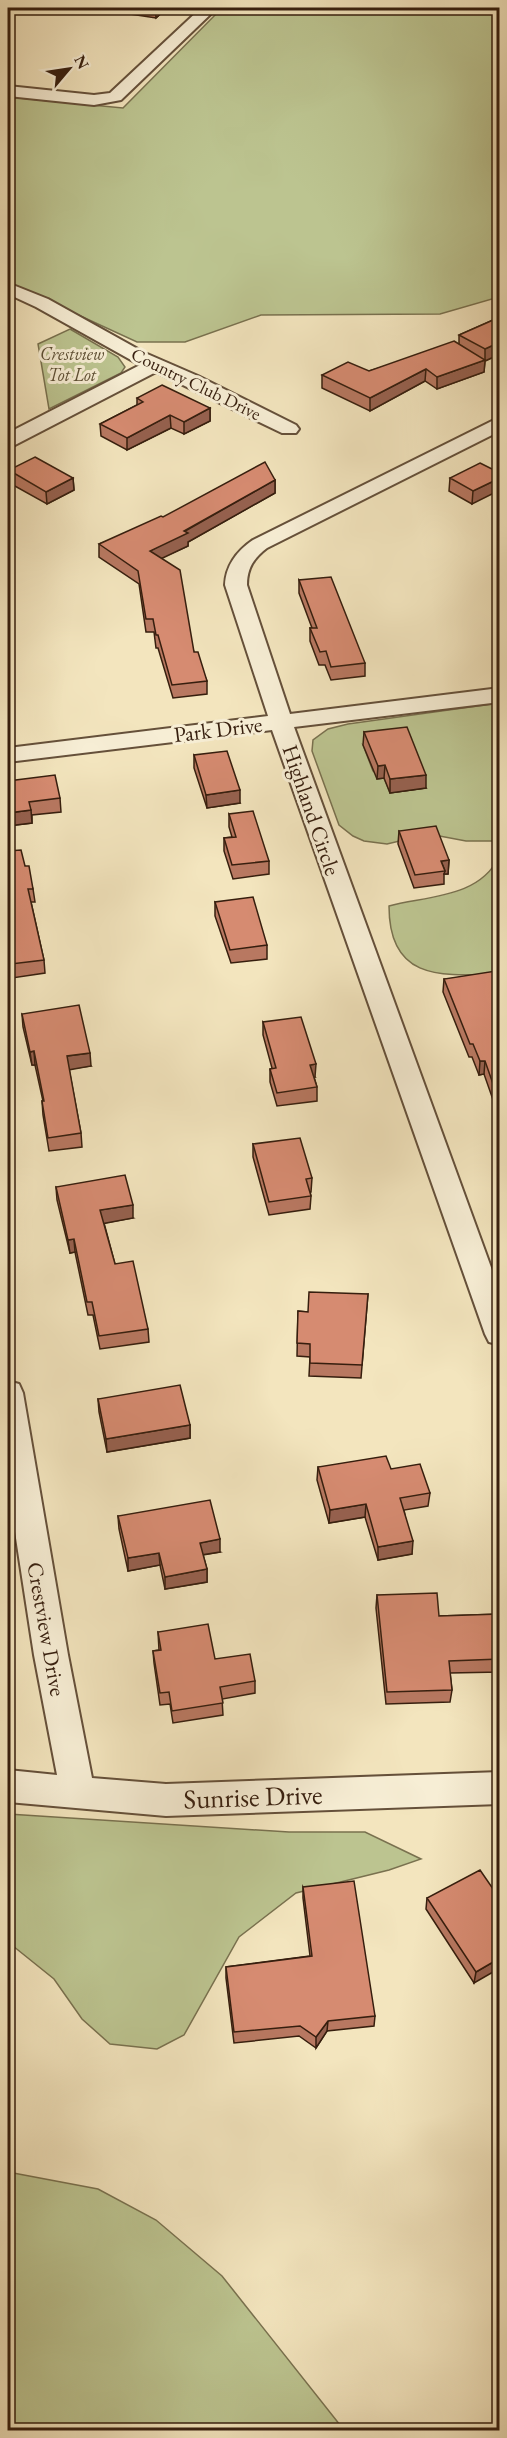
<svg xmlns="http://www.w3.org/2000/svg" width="507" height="2438" viewBox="0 0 507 2438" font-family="'EB Garamond',serif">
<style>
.green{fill:#bcc490;stroke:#79714f;stroke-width:1.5;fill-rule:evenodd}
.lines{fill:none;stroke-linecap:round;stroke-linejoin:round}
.minor-casing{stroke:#65503a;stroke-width:4}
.minor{fill:#f7eed5;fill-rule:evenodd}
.wall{fill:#b87861;stroke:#361e0e;stroke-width:1.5}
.shaded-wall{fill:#96614f;stroke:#361e0e;stroke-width:1.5}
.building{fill:#d68b71;stroke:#361e0e;stroke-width:1.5}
.labels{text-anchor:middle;stroke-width:6;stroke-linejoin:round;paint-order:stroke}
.far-park-label{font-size:18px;font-style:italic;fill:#5e5035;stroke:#f7eed5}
.far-street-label{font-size:18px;fill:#361e0e;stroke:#f7eed5}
.street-label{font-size:22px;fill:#361e0e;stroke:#f7eed5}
.near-street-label{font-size:27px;fill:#361e0e;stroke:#f7eed5}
</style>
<rect width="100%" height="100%" fill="#f3e5be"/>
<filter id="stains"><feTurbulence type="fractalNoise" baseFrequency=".00333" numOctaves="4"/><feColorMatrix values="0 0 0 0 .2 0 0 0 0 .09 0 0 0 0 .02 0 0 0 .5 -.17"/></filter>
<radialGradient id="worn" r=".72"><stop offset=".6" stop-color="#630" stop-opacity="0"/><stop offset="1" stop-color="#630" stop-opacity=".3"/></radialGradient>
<path class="green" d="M222,8H499V297L440,314L261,315L185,342H137L50,302L8,285V97L123,108Z
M70,329L118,357L125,367L121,373L49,409L38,344Z
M499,703V850L494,841H466L429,834L387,844L364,841L353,836L339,825L312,751L313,740L328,729L348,724ZM363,745L425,788L390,793L384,778L373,771Z
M499,857V974C441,976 389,981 389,906C427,896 479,898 499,857Z
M8,1814L289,1832H365L421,1859L389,1870L296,1893L239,1937L184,2035L157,2049L110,2044L82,2019L54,1979L8,1942Z
M8,2172L98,2189L156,2220L222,2276L344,2430H8Z"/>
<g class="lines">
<defs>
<path id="minor" d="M201,8H217L121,100L94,105L8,96V86L94,95L110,93Z
M8,283L48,299L145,353L198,376L296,425L299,429L296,433H282L156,372L15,445L8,447V433L140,365L36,307L8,294Z
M500,417V431L267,548C254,558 247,568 247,585L290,714L500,688V702L294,727L500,1292V1345L489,1342L485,1334L272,730L8,762V748L268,716L225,585C226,565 237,551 253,540Z
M8,1381L19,1384L23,1393L68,1655L92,1778L166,1784L500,1772V1804L166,1816L8,1802V1770L57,1775L34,1655L8,1486Z"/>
</defs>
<use href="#minor" class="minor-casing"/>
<use href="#minor" class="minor"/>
</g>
<path class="wall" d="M124,8H167L156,18L124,13Z
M500,317V354L485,361L484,372L437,389L425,381L370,411L322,388V375L369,371L459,344V335Z
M137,398L210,408V421L184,434L171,428L127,450L101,436L100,424L137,405Z
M11,469L73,478L74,490L47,504L13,485Z
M500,473L472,504L449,491L450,478Z
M275,480V493L188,542V546L161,558L194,652L207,681V694L173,698L158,648H156L154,632H146L139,584L99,557V544Z
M299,580L365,663V676L331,680L325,665H319L310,641V628H312L299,593Z
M364,732L426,788L390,793L384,778L377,779L363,745Z
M194,755L240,803L207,808L194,768Z
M8,781L60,798L61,812L32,815V823L8,826Z
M229,814L269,861V874L233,879L224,851V838L232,837L229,827Z
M399,831L449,860L448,874H444V884L414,888L398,844Z
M8,851L25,866L33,889L35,902H31L44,960L45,973L12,978L8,952Z
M215,902L267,945V959L231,963L215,916Z
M444,979H500V1114H498L484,1074L479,1075L472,1057H469L443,992Z
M22,1014L91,1066L69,1069L81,1133L82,1147L49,1151L43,1115L42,1101H43L35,1065H32L23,1027Z
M263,1022L315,1077H314L317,1087V1101L277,1106L270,1082V1069L272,1068L263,1035Z
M253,1144L312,1178L311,1192H310L311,1196L310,1209L269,1215L253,1157Z
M56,1187L133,1218L104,1223L115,1264L148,1329L149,1342L100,1349L93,1315H88L75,1252L70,1253L57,1200Z
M368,1294L361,1378L309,1376L310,1357L297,1356L298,1311L308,1312Z
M98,1399L190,1425V1438L107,1452L99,1412Z
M318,1467L391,1469L430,1493L428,1506L404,1510L412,1554L378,1560L365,1517L329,1523L317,1480Z
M118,1516L220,1552L203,1555L207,1569V1582L165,1589L160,1565L128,1571L119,1529Z
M377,1595L439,1616L500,1614V1672L450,1673L452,1690L450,1702L386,1704L376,1608Z
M158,1632L215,1659L255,1681V1693L222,1699L223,1715L173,1723L170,1704L160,1705L154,1663L153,1651L159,1650Z
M303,1887L375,2016L374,2026L327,2031L316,2048L299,2036L234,2043L226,1978V1967L310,1956L303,1898Z
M427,1898L500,1899L474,1983L426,1909Z"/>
<path class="shaded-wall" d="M155,8H167L156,18Z
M500,342V354L485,361L484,372L437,389V377L485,360V349Z
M426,369L425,381L370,411V398Z
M210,408V421L184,434V422Z
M170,415L171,428L127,450V438Z
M73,478L74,490L47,504L46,492Z
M500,478V490L472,504L473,491Z
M275,480V493L188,542V546L150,564V551Z
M385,765L384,778L377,779L378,766Z
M426,775V788L390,793V779Z
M240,790V803L207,808L206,795Z
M31,810L32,823L8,826V813Z
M449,860L448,874H444L445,871L441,861Z
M34,1051L35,1065H32L30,1052Z
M90,1053L91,1066L68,1070L67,1056Z
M480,1061H485L484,1074L479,1075Z
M316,1064L315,1077L310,1078V1065Z
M133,1205V1218L101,1224L100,1210Z
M74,1239L75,1252L70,1253L68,1240Z
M190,1425V1438L107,1452L106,1439Z
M366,1504L365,1517L329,1523L330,1510Z
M220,1539V1552L201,1555L200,1543Z
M413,1541L412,1554L378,1560V1547Z
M159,1553L160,1565L128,1571V1558Z
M207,1569V1582L165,1589V1577Z
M500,1958V1968L474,1983L476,1972Z
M328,2021L327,2031L316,2048V2037Z"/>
<path class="building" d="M500,317V342L485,349L459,335Z
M454,341L485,360L437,377L426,369L370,398L322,375L348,362L369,371Z
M162,385L210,408L184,422L170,415L127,438L100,424L143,402L137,398Z
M35,457L73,478L46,492L12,472L14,471L11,469Z
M265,462L275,480L184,531L188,533L150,551L180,570L194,652H198L207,681L172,685L158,635H156L153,619H146L138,571L99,544L161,516L163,517Z
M480,463L500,473V478L473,491L450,478Z
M331,577L365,663L331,667L326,651L320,652L310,628H317L299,580Z
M407,727L426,775L390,779L385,765L378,766L364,732Z
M227,751L240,790L206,795L194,755Z
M55,775L60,798L29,802L31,810L8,813V781Z
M253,811L269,861L232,865L224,838L236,837L229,814Z
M436,826L449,860L441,861L445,871L415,875L399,831Z
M21,850L25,866H29L33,889H28L44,960L11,964L8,947V851Z
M253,897L267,945L230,950L215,902Z
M496,971L500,979L499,1101L485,1061H480L473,1044H470L444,979Z
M79,1005L90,1053L67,1056L81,1133L48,1138L42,1101H44L34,1051L30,1052L22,1014Z
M301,1017L316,1064L310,1065L317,1087L277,1093L270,1069L276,1068L263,1022Z
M300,1138L312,1178L306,1179L311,1196L269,1202L253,1144Z
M125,1175L133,1205L100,1210L115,1264L133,1261L148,1329L99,1336L92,1302H87L74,1239L68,1240L56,1187Z
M309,1292L368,1294L362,1365L310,1363V1344L297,1343L298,1311L308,1312Z
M180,1385L190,1425L106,1439L98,1399Z
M386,1456L391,1469L420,1464L430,1493L400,1498L413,1541L378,1547L366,1504L330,1510L318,1467Z
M210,1500L220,1539L200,1543L207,1569L165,1577L159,1553L128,1558L118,1516Z
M437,1593L439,1616L500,1614V1659L449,1661L452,1690L387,1692L377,1595Z
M208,1624L215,1659L250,1654L255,1681L220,1687L223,1703L172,1711L169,1692L160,1693L153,1651L161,1650L158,1632Z
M480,1870L500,1899V1958L476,1972L427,1898Z
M354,1881L375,2016L328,2021L316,2037L300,2026L234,2032L226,1967L312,1956L303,1887Z"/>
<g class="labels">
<g class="far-park-label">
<text x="72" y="360">Crestview<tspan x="72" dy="21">Tot Lot</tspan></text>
</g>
<g class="far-street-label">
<text transform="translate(196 384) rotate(26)" y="6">Country Club Drive</text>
</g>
<g class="street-label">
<text transform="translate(218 729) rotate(-7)" y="8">Park Drive</text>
<text transform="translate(312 810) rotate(71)" y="8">Highland Circle</text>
<text transform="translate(47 1629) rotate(80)" y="8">Crestview Drive</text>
</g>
<g class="near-street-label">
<text transform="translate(253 1797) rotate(-2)" y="9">Sunrise Drive</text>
</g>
</g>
<rect width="507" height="2438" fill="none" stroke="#f3e5be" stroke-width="30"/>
<rect x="9" y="9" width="489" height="2420" fill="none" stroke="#361e0e" stroke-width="3"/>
<rect x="15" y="15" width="477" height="2408" fill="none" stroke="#361e0e" stroke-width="1.5"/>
<g transform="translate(69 69) rotate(61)" stroke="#f7eed5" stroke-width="4.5" paint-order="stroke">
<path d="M0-4.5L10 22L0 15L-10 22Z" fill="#361e0e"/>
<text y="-9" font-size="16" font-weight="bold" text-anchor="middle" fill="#361e0e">N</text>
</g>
<rect width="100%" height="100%" filter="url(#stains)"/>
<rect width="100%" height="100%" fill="url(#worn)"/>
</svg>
